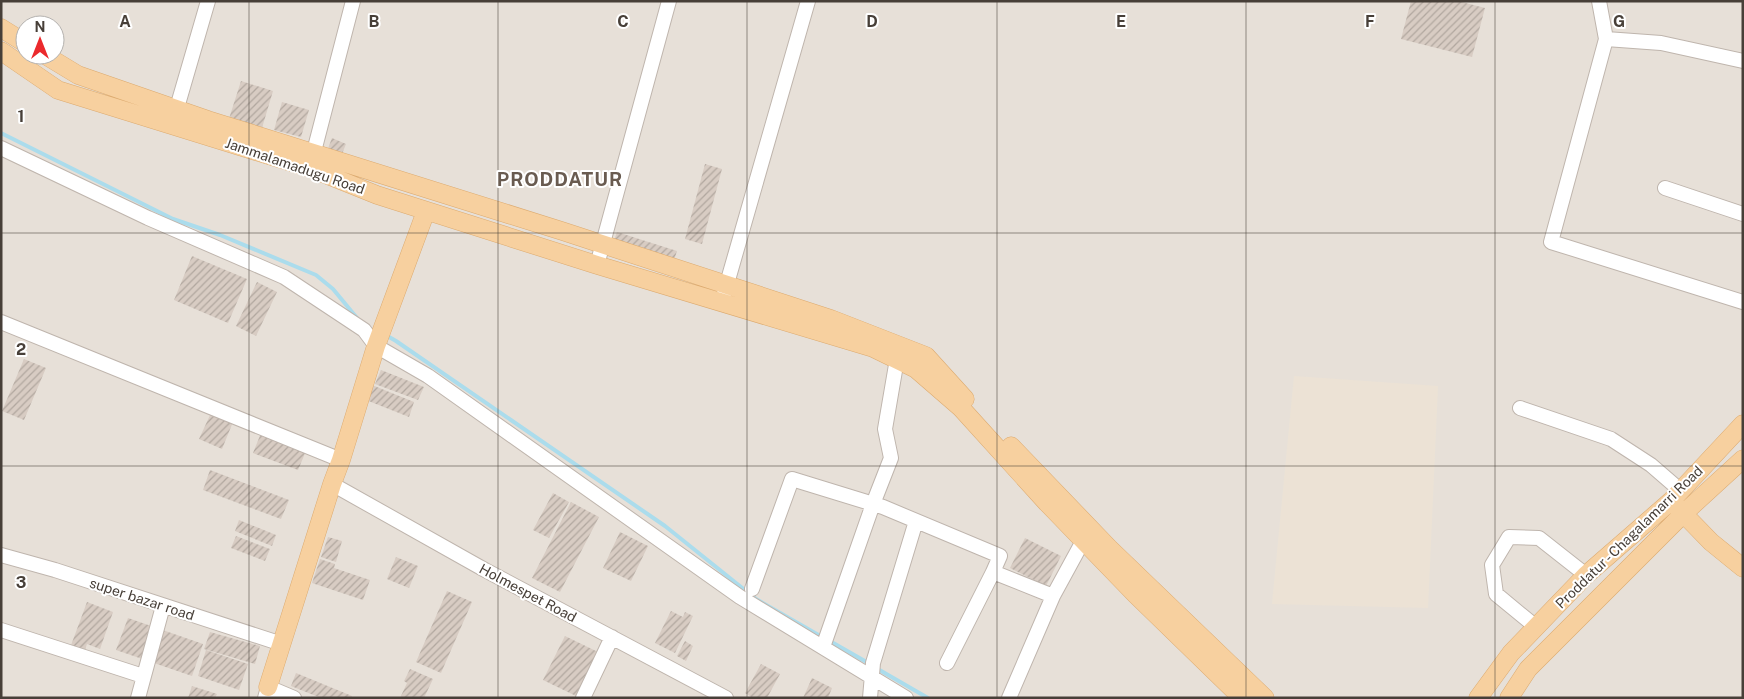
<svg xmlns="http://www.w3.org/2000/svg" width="1744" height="699" viewBox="0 0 1744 699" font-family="'Public Sans',sans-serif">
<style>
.residential{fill:#e7e0d8;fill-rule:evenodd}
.education{fill:#ece2d5}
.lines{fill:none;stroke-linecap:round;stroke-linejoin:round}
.stream{stroke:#abdcec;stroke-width:4}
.building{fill:url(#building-hatch)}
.minor-casing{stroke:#bfb5ad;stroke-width:16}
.major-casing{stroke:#dcaa6f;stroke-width:19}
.minor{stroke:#fff;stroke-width:14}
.major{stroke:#f7d09f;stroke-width:18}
.grid{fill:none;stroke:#473f38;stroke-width:1;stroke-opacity:0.55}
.labels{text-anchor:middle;stroke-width:4;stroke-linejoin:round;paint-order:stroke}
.street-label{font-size:14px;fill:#473f38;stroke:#fff}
.district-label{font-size:19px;font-weight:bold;letter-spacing:1px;fill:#695b50;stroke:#fff}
.grid-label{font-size:16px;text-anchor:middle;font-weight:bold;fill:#473f38;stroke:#fff;stroke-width:4;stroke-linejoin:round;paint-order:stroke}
</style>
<defs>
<pattern id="building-hatch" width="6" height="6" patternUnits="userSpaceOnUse" patternTransform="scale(1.25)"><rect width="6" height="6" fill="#d8ccc3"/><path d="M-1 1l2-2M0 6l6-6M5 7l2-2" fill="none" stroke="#b1a79f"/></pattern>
</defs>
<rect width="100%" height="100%" fill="#f4efea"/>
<path class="residential" d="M1,1H1743V698H1ZM25,25H55V55H25Z"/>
<path class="education" d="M1294,376L1438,386L1428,608L1272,604Z"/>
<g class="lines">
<path class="stream" d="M1,133L173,219L220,235L316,275L333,289L357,318
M384,334L396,341L665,526L756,599L822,637
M828,640L870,664
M876,668L928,698"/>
</g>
<path class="building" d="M1411,1H1458L1485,8L1472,57L1401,39Z
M241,81L273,91L259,138L226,128Z
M282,102L309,110L301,137L274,130Z
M332,138L346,144L338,164L324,159Z
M705,164L722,169L702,244L685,239Z
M617,232L677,251L670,272L610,252Z
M192,256L247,279L228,323L174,300Z
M257,282L277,292L256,336L236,326Z
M24,359L46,368L24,420L2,411Z
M381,370L424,387L418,400L375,384Z
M372,385L414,402L409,417L366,400Z
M211,413L233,422L222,449L199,439Z
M261,433L306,451L298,470L253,453Z
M210,470L289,500L281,519L203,490Z
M553,493L569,502L549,538L533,530Z
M571,502L599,517L560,592L532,578Z
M239,520L276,535L272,546L235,531Z
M620,532L648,546L631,581L603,568Z
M236,536L270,549L265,561L231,548Z
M328,537L342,541L336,562L321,557Z
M1025,538L1061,556L1046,586L1010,568Z
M396,557L418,566L409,588L387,579Z
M320,559L335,564L334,568L370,580L363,600L312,583Z
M447,591L472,602L441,673L416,662Z
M87,602L113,612L100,649L87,644L84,653L70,648Z
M671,611L683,617L685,612L693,616L675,653L655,643Z
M128,618L203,644L192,676L116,650Z
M210,632L260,646L255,664L204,649Z
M565,636L598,652L576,696L543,680Z
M685,641L693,646L686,661L677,656Z
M206,650L248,664L239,690L198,676Z
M761,664L780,674L767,698H753L745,693Z
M410,669L433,679L424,698H400L407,683L404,681Z
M296,673L352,696L351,698H321L291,686Z
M812,678L832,688L828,698H803Z
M192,686L217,694L215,698H188Z"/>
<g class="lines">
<defs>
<path id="minor" d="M1599,1L1606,39L1551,242L1743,302
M1606,39L1661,43L1743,61
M174,118L208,1
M1,148L148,218L284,277L364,330L376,346L428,376L740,597L906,698
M311,163L353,1
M1665,188L1743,214
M597,265L669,1
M724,294L808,1
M1,322L341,460
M1520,408L1611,439L1651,465L1681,491
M332,484L485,570L726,698
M1,555L55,570L282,644
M752,589L792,479L883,507L1000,556L993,572L1053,596L1083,541
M1536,627L1496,594L1492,565L1509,537L1539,538L1586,575
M1,630L143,676
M823,647L873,504L891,458L885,429L897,359
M947,663L993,572
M138,698L163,606
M265,698L268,687L294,698
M583,698L612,637
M870,698L873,663L916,521
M1009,698L1053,596"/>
<path id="major" d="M1,28L25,43
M1,51L58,90L310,168L377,195L597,265L873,348L916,369L961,408L1047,503L1135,594L1242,698
M45,55L78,75L208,120L562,231L831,319L926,356L965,399
M1011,446L1109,548L1265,698
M1675,505L1711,542L1743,568
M268,687L332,484L341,460L376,346L426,211
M1478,698L1511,653L1586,575L1671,501L1743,424
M1509,698L1528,669L1683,514L1743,459"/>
</defs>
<use href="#minor" class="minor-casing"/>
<use href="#major" class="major-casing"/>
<use href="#minor" class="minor"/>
<use href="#major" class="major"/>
</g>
<path class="grid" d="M249,1V698M498,1V698M747,1V698M997,1V698M1246,1V698M1495,1V698M1,233H1743M1,466H1743"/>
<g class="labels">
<g class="street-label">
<text transform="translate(295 166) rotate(19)" y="5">Jammalamadugu Road</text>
<text transform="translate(1629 537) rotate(-44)" y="5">Proddatur - Chagalamarri Road</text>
<text transform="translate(528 593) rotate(28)" y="5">Holmespet Road</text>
<text transform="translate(142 599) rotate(18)" y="5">super bazar road</text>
</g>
<g class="district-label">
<text x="560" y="186">PRODDATUR</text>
</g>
</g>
<g class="grid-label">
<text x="125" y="27">A</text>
<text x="374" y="27">B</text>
<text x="623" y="27">C</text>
<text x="872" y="27">D</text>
<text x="1121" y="27">E</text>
<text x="1370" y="27">F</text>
<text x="1619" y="27">G</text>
<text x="21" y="122">1</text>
<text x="21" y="355">2</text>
<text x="21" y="588">3</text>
</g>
<rect width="1744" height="699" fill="none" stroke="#473f38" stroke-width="5"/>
<g transform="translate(40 40)"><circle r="24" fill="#ffffff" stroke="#b5b2af"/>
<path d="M0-4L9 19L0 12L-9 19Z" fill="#eb292c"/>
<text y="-8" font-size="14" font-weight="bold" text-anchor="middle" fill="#473f38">N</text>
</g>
</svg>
